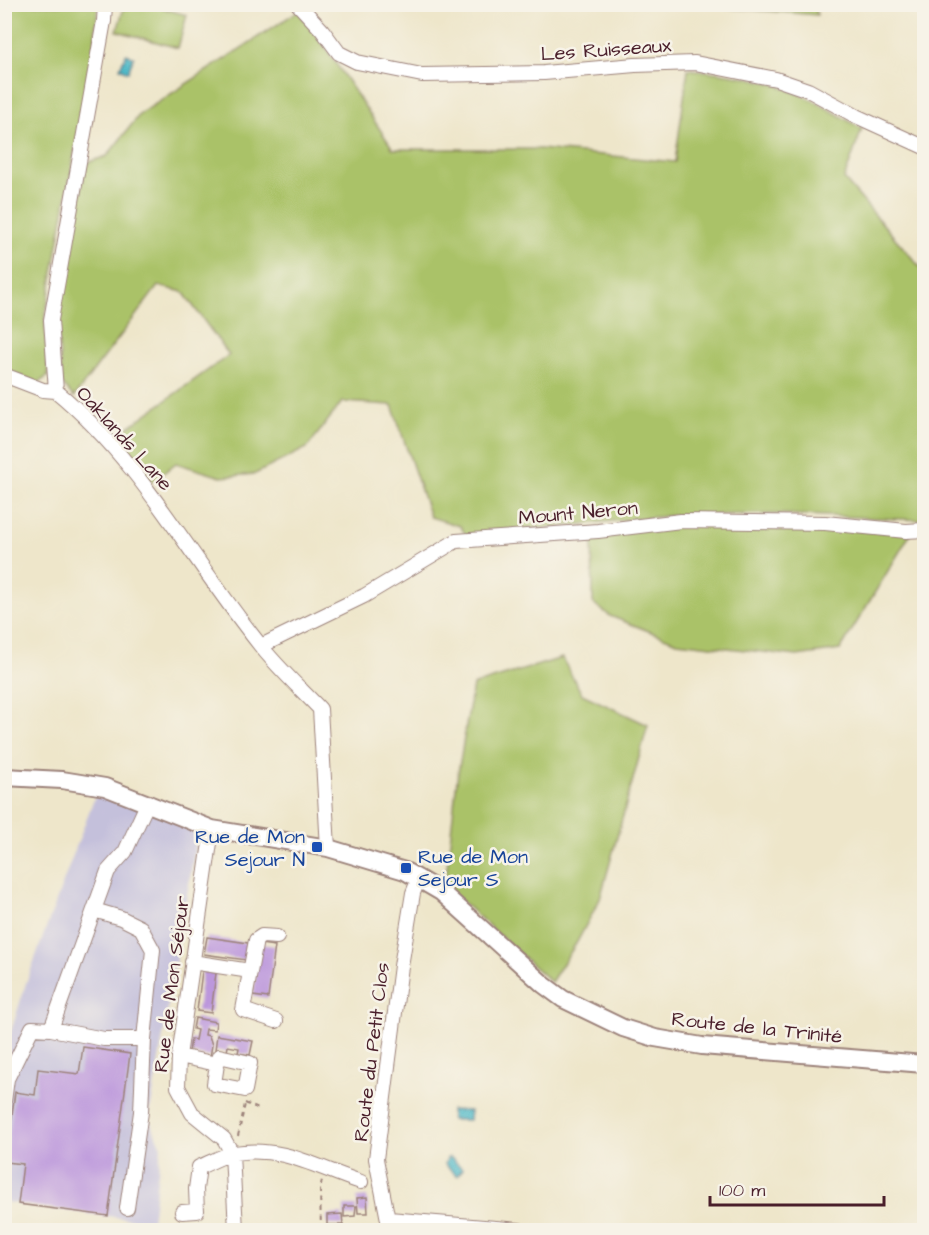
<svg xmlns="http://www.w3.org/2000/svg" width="929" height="1235" viewBox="0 0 929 1235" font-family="'Architects Daughter',sans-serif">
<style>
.industrial{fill:#c4c0db}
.green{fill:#aac268;stroke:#7a704a;stroke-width:1.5}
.water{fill:#4bb7c6;stroke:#4a6b78;stroke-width:1.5}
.building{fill:#bc97dc}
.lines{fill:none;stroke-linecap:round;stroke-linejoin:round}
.minor-casing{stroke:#9c827a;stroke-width:16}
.major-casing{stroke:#9c827a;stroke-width:20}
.path{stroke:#9c827a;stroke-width:2;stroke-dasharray:4.5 4.5;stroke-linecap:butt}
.minor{stroke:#fff;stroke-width:14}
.major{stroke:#fff;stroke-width:16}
.transit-dot{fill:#1a4fb4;stroke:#f7f3e8;stroke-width:2}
.labels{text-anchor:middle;stroke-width:5;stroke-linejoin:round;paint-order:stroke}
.street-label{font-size:20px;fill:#4a1f2b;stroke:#f7f3e8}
.transit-label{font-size:20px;fill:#164399;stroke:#f7f3e8;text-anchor:end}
</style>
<rect width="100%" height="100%" fill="#f7f3e8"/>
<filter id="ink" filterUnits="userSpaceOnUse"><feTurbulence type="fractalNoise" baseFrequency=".0167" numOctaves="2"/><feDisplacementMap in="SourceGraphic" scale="12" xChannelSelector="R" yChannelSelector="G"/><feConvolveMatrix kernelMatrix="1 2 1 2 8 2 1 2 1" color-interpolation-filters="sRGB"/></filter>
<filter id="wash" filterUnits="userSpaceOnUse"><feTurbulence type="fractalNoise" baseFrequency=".008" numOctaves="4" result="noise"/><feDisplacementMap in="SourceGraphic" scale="24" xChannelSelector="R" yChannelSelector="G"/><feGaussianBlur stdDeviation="1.35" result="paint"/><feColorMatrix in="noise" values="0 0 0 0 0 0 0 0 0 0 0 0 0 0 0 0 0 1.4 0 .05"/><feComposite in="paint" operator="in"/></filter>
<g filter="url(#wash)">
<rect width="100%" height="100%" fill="#eee6ca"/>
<path class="industrial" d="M96,793L145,809L198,830L149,1118L161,1147L152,1222L5,1202V1051L26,983Z"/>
<path class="green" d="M125,4L150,5L187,15L178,48L117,31Z
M4,5H98L95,38L45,318L48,376L38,383L5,370Z
M690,5H815L817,15Z
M298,11L325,47L393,149H540L675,162L688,69C720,73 754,76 784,88C812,98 837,114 862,129L844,179L920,267L924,265V520L779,514L678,515L466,535L460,526L430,517L392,405L342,402L307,448L255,474L221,477L176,463L152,482L116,436L229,355L183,292L158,286L74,397L62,384L57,318L86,163L107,156L140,114Z
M682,523L911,533L840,650L797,656L677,642L610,616L593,603L592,535Z
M562,658L582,694L648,725L600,899L577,942L551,982L445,886L457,779L473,685Z"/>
<path class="water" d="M126,54L134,57L128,72L120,68Z
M451,1110L470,1111L469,1120H451Z
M450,1157L463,1169L457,1176L445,1164L447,1158Z"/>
<g id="blocks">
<path class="building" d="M207,937L248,943L246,960L204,954Z
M260,944L275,946L268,998L253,996Z
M202,971L216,973L211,1013L197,1011Z
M195,1018L216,1022L215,1030L206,1029L205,1035L209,1036L212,1045L210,1057L189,1053L191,1039L195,1040L197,1030L193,1029Z
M217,1035L253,1041L250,1055L238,1053L239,1048L228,1046L227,1052L215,1050Z
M83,1047L130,1054L108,1216L18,1204L23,1164L6,1162L15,1092L35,1095L38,1069L79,1074Z
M367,1197L368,1213H358L357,1198Z
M344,1206H356L355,1216L344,1217Z
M342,1214L343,1225H327V1215Z"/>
</g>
</g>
<g filter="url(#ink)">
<use href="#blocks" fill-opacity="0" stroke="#9c827a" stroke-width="1.5"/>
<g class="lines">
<defs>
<path id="minor" d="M105,4L104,21L51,320L56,391C141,461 192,561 260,645C278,668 300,688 320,709L328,848
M298,4L322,30L339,53L357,62L422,75L544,73L635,65L695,63L776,79L808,90L856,116L924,147
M4,375L43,390L56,391
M261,646L364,596L456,541L598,531L681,521L825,523L906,531L924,530
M212,829L179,1056L178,1087L192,1113L224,1139L232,1153L236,1230
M94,910L121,918L141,928L153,950L144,1039L141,1112L127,1208
M192,962L250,971
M276,1021L243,1010L256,940L262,936L277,937
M51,1029L104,1039H144
M179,1056L217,1064L219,1056L250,1063L245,1090L214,1084L217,1064
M4,1101L7,1079L32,1028L51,1029L108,871L125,852L148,802
M182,1212L197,1211L196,1189L199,1167C210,1163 223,1155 234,1153C283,1145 317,1168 361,1182
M389,1219L519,1230
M390,1230L376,1159L401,966L413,893L419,878"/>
<path id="major" d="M4,777L62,780L105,787L212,829L328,848L405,871L441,892L544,985L563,999L623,1028L655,1038L702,1046L924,1064"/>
</defs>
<use href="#minor" class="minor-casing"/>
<use href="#major" class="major-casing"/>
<path class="path" d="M245,1103L261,1110
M238,1136L245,1104
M321,1230L320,1189L322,1180"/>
<use href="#minor" class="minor"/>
<use href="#major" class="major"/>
</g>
</g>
<g class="transit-dot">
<rect x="311" y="841" width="12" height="12" rx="3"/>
<rect x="400" y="862" width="12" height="12" rx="3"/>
</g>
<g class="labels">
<g class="street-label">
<text transform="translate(606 49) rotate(-4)" y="7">Les Ruisseaux</text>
<text transform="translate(125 438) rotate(48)" y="7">Oaklands Lane</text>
<text transform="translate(578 512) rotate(-5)" y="7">Mount Neron</text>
<text transform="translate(171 984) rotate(-83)" y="7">Rue de Mon Séjour</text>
<text transform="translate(757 1027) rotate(6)" y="7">Route de la Trinité</text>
<text transform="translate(371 1052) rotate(-83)" y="7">Route du Petit Clos</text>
</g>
<g class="transit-label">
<text x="305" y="843">Rue de Mon<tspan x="305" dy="23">Sejour N</tspan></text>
<text x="418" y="863" text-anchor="start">Rue de Mon<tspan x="418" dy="23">Sejour S</tspan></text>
</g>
</g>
<rect width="929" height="1235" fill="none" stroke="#f7f3e8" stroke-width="24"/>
<path d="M710 1196v9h174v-9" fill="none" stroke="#4a1f2b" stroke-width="3"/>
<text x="719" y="1196" font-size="18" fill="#4a1f2b" stroke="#f7f3e8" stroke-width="4.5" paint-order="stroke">100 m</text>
</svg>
